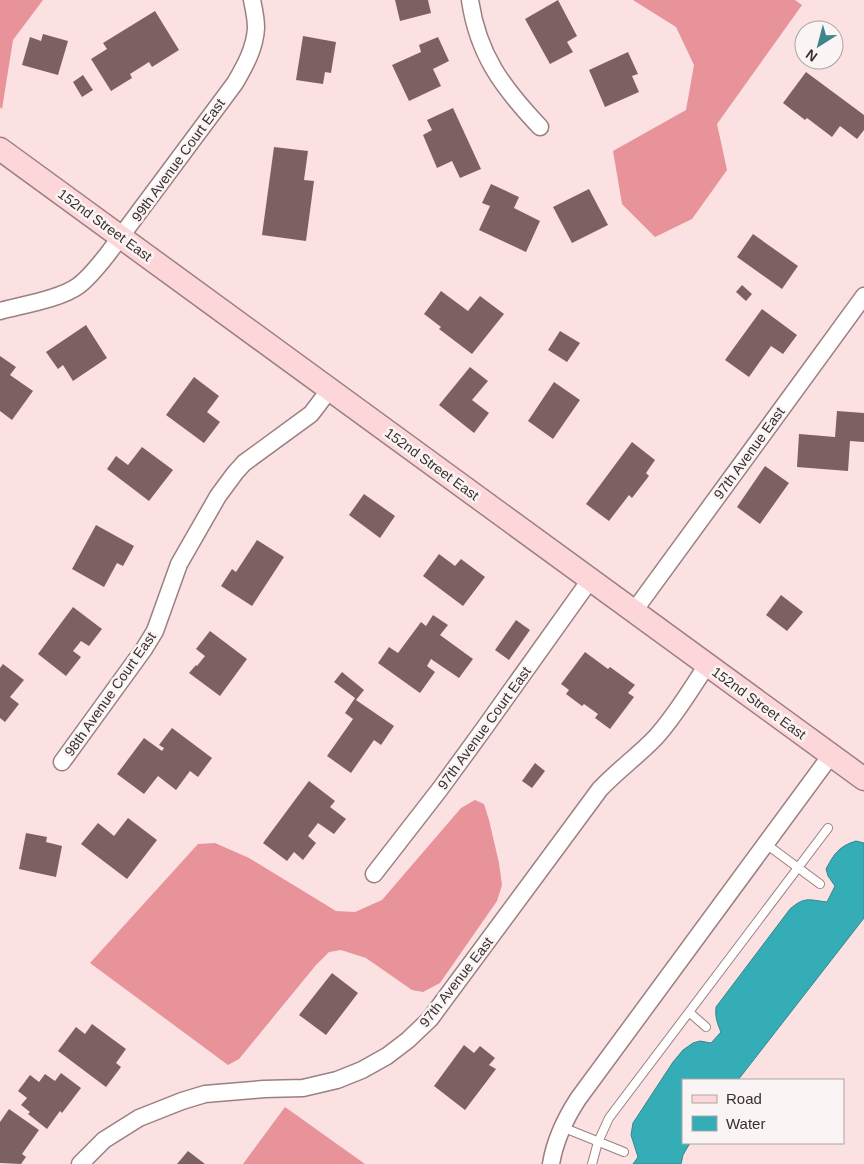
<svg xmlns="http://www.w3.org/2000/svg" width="864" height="1164" viewBox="0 0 864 1164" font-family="Arial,sans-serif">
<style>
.forest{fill:#e89299}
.water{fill:#34adb7;stroke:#36878e}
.building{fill:#7d6162}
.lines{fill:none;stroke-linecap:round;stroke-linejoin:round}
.service-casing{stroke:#9c7f80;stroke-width:10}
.minor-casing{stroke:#9c7f80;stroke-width:19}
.secondary-casing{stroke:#9c7f80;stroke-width:25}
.service{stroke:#fff;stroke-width:8}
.minor{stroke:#fff;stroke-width:16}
.secondary{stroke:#fdd6da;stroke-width:22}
.labels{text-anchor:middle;stroke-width:5;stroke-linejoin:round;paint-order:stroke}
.street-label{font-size:14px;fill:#3a2e2e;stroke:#faf4f4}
</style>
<rect width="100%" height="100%" fill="#fbe1e2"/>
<path class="forest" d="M0,0H43L13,40L2,109L0,107Z
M633,0H795L802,5L717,124L727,170L692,219L655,237L622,204L613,151L686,110L694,65L676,27Z
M475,800L484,804L489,820L499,863L502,885L497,901L440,983L423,992L412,990L366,958L341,950L329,952L316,965L239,1059L228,1065L90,963L198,844L215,843L249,858L336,911L355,912L382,900L461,808Z
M285,1107L365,1164H243Z"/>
<path class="water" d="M856,841L864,843V918L738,1080H683V1143H690L683,1155L681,1164H633L638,1157L631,1135L633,1123L673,1062L683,1050L693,1043L700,1041L711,1043L721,1032C717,1023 715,1017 716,1007L790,909C805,896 809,900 827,902L835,886L828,876L826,869C834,854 839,846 856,841Z"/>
<path class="building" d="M395,0H428L431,13L400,21Z
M558,0L577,36L567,42L573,52L550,64L525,19Z
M155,11L179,50L152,67L149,62L130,74L132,78L111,91L91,59L107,49L103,43Z
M43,34L68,41L58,75L22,65L30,37L41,41Z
M303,36L336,42L331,73L325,72L323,84L296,80Z
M438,37L449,61L433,69L441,86L409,101L392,65L421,52L419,45Z
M628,52L638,74L632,76L639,92L605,107L589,70Z
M806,72L864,115V130L857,139L840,126L832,137L807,118L805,120L783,103Z
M83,75L93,90L82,97L73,82Z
M453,108L481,169L460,178L452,161L437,168L423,135L432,130L427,120Z
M274,147L308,151L304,180L314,181L306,241L262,235Z
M491,184L519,197L514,208L540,221L526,252L479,230L490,206L482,203Z
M589,189L608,225L572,243L553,207Z
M753,234L798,266L782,289L737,257Z
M742,285L752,294L746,301L736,292Z
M441,291L468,311L480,296L504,314L472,354L439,329L441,327L424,314Z
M762,309L797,335L783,354L771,346L749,377L725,360Z
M86,325L107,358L73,381L63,365L58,369L46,352Z
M560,331L580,343L567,362L548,350Z
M0,356L16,367L10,375L33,391L12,420L0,411Z
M470,367L488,381L472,400L489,413L474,433L439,405Z
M194,377L219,396L207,412L220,422L204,443L166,415Z
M554,382L580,400L553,439L528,421Z
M837,411L864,413V442L850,441L848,471L797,467L799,434L835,437Z
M632,442L655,460L646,473L649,476L632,498L629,495L609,521L586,504Z
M142,447L173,470L149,501L107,469L116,456L128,465Z
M765,466L789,483L760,524L737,507Z
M364,494L395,516L380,538L349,515Z
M96,525L134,546L123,566L117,563L104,587L72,569Z
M257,540L284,557L252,606L221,586L232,569L236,572Z
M439,554L455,566L461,559L485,577L463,606L423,576Z
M781,595L803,612L787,631L766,615Z
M73,607L102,629L89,646L81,641L73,651L81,657L66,676L38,654Z
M433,615L448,625L440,635L473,659L459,678L431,659L427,666L435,672L420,693L378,663L389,647L398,653L421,622L426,626Z
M516,620L530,630L509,660L495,650Z
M210,631L247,659L220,696L189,673L196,665L197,666L205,656L196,649Z
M585,652L608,669L610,667L635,685L628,693L634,697L610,729L595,718L598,714L584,704L582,706L566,694L569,690L561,684Z
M3,664L24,680L10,697L19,704L5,722L0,718V668Z
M342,672L364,690L356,700L394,726L381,745L374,740L351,773L327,756L353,719L345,713L355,698L334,682Z
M172,728L212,758L198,777L190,771L176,790L158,776L144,794L117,774L144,738L162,751L164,748L159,745Z
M535,763L545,771L532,788L522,781Z
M309,781L335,801L330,807L346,819L334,834L318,823L308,836L316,843L303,860L294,852L287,861L263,843Z
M128,818L157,840L127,879L81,844L98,823L114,836Z
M26,833L47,837L46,842L62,846L56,877L19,869Z
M332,973L358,993L326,1035L299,1015Z
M92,1024L126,1049L116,1063L121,1067L106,1087L58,1051L76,1027L85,1034Z
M464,1045L474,1053L480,1046L495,1058L489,1065L496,1069L465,1110L434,1086Z
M61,1073L81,1088L62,1113L60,1111L47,1129L28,1114L30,1112L21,1105L27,1098L18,1091L30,1075L39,1082L45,1074L55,1081Z
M9,1109L39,1130L22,1154L26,1157L21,1164L0,1163V1122Z
M188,1151L205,1164H177Z"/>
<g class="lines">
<defs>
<path id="service" d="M766,844L820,884
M689,1012L706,1027
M562,1127L624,1152
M592,1164L598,1142L609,1118L828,828"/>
<path id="minor" d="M470,0C478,55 503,88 540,127
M0,311C22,305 60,299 78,286C89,278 98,266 107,255L235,83C245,66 255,48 256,28C256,18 254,9 252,0
M634,611L864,296
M62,762L144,649L155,631L179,564L218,496L235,473L244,463L311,414L330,389
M374,874L440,789L483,730L590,580
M80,1164L104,1140L139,1118L182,1101L205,1094L264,1089L303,1088L337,1080L362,1070L387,1056L408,1040L430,1019L600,789C618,770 639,755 656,737C676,715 691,689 707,665
M551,1164C555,1140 565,1119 578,1099L831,755"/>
<path id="secondary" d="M0,149L864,779"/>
</defs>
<use href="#service" class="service-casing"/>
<use href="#minor" class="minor-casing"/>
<use href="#secondary" class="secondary-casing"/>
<use href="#service" class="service"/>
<use href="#minor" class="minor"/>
<use href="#secondary" class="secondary"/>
</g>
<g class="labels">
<g class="street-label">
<text transform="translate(178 160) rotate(-54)" y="5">99th Avenue Court East</text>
<text transform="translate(105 225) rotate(36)" y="5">152nd Street East</text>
<text transform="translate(749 453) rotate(-54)" y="5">97th Avenue East</text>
<text transform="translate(432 464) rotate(36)" y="5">152nd Street East</text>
<text transform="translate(110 694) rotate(-55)" y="5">98th Avenue Court East</text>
<text transform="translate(759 703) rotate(36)" y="5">152nd Street East</text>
<text transform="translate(484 728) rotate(-54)" y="5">97th Avenue Court East</text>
<text transform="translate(456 982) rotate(-52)" y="5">97th Avenue East</text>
</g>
</g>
<rect x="682" y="1079" width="162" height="65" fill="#faf4f4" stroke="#ada5a5"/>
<rect x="692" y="1095" width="25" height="8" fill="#fdd6da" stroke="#ada5a5"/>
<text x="726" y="1104" font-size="15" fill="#3a2e2e">Road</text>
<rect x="692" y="1116" width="25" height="15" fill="#34adb7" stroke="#ada5a5"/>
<text x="726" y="1129" font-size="15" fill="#3a2e2e">Water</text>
<g transform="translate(819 45) rotate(216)"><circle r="24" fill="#faf4f4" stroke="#ada5a5"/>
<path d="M0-4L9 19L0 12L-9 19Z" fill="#3e858c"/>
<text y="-8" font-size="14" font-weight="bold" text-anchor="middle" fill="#3a2e2e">N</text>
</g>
</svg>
